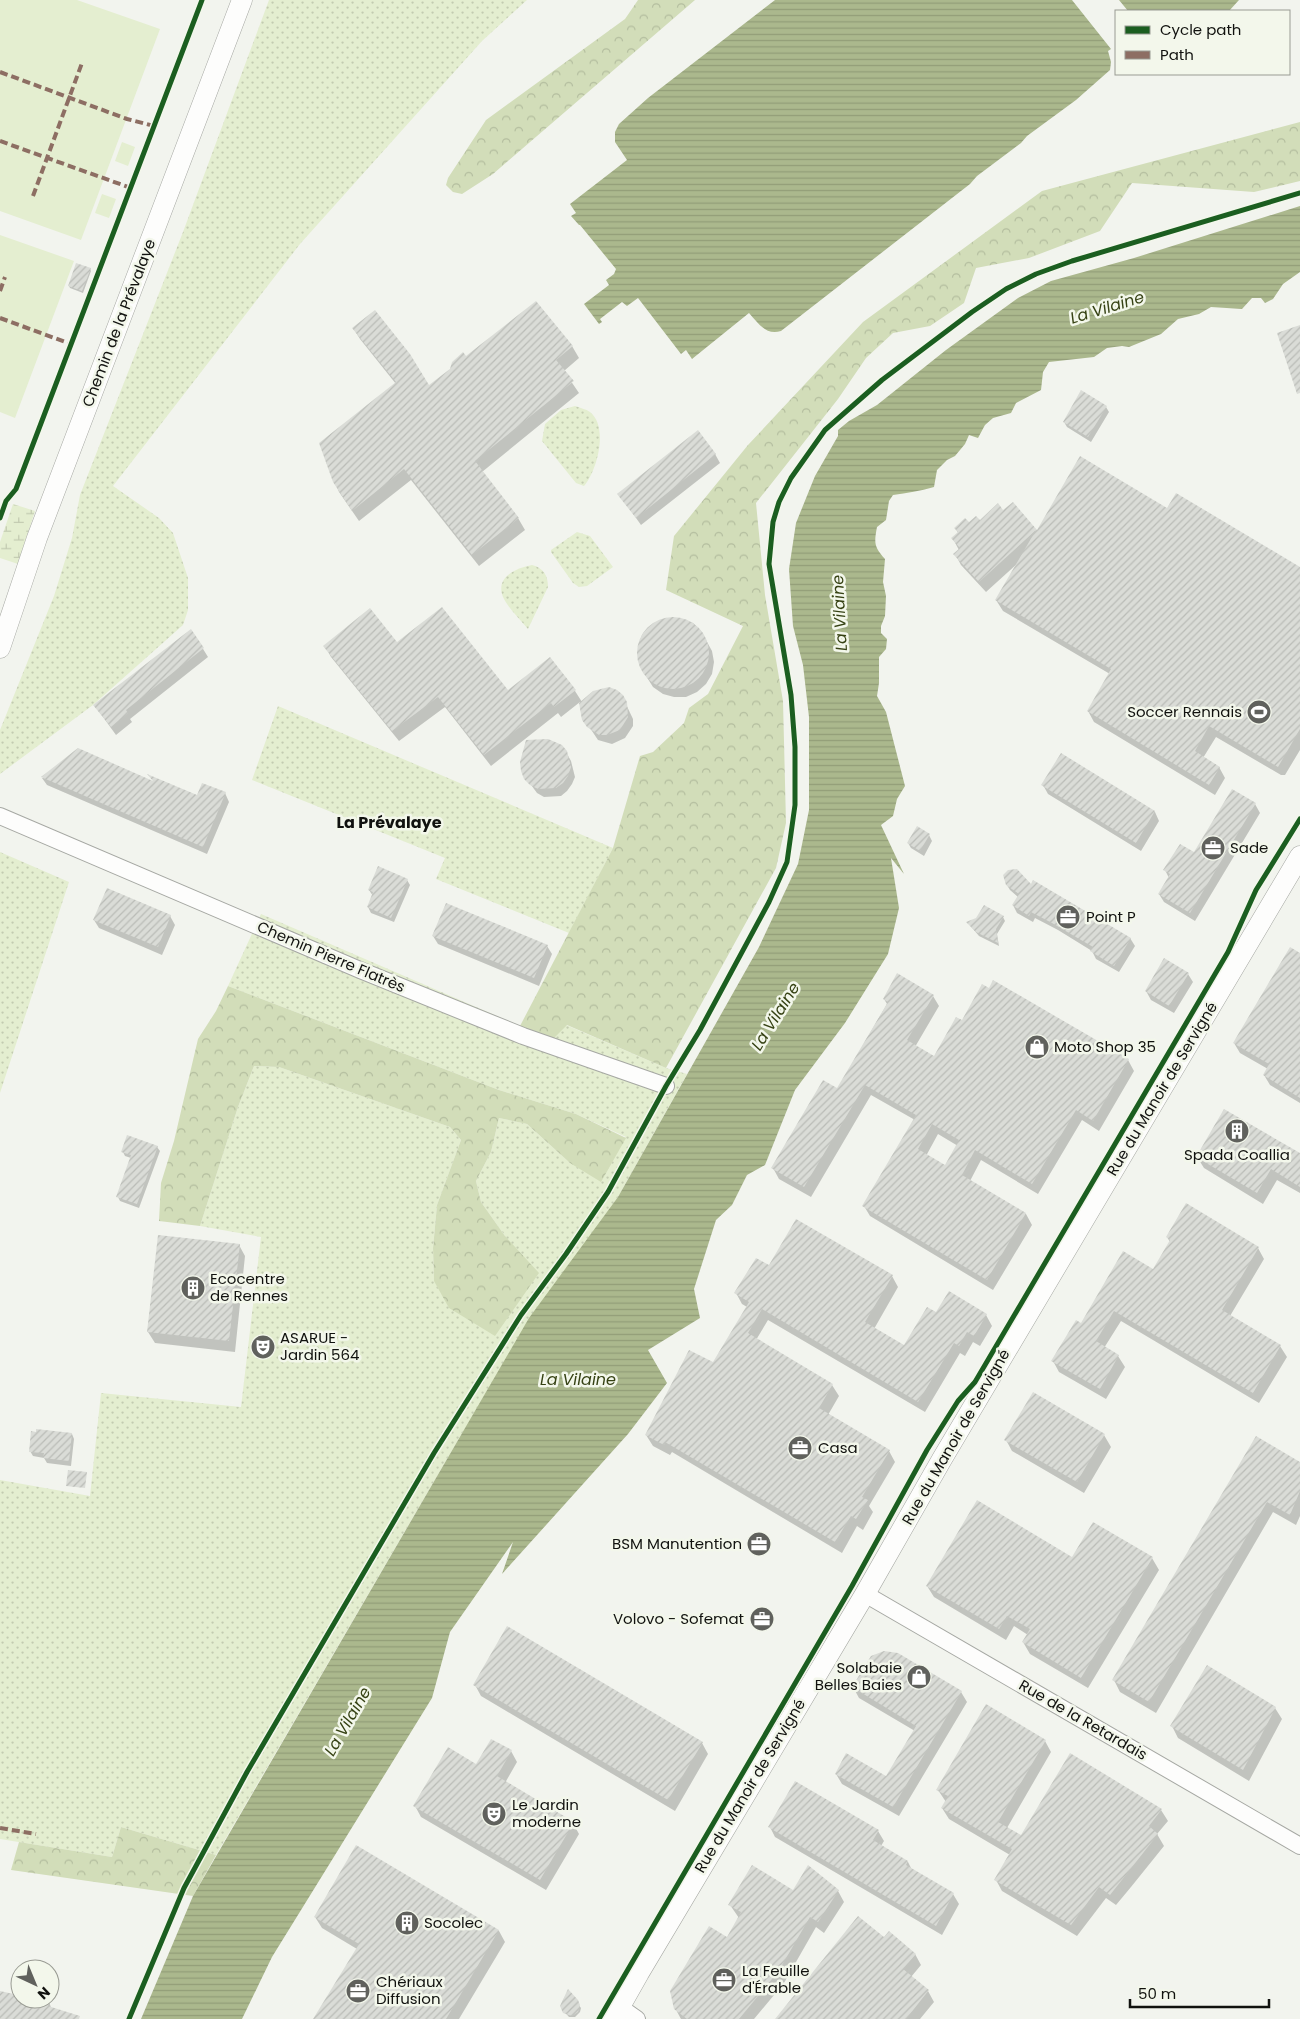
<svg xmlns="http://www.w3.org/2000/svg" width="1300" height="2019" viewBox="0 0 1300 2019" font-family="Poppins,sans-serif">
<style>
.grass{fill:url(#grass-dots)}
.forest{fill:url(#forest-crowns)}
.wetland{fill:url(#wetland-marsh)}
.garden{fill:#e4eed0}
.water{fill:url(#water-rules)}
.shadow{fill:#0003;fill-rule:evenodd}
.building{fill:url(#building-hatch);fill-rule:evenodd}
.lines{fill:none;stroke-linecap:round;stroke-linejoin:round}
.minor-casing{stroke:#a6a8a3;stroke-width:18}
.tertiary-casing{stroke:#a6a8a3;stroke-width:21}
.minor{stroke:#fdfdfc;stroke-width:16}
.tertiary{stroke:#fdfdfc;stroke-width:20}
.quiet{stroke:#8d6e63;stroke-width:4;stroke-dasharray:8 4;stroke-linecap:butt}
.cycleway-casing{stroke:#f3f7eb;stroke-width:8}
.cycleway{stroke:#1b5e20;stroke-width:5}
.labels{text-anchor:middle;stroke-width:5;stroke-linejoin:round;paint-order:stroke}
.street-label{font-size:15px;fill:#11120f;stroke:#f3f7eb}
.poi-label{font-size:15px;fill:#11120f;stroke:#f3f7eb;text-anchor:start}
.water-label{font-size:16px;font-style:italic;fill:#364214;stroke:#f3f7eb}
.neighbourhood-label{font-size:16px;font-weight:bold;fill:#11120f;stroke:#f3f7eb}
</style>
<defs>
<pattern id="grass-dots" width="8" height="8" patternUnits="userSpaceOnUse" patternTransform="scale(1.25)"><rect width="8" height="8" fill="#e4eed0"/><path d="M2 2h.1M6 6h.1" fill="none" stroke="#c3cbb1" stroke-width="1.8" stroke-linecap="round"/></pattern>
<pattern id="forest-crowns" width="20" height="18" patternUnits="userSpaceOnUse" patternTransform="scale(1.25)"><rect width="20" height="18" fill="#d2ddb9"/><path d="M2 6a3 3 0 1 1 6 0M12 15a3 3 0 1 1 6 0" fill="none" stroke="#b3bd9e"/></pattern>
<pattern id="wetland-marsh" width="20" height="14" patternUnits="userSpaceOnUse" patternTransform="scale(1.25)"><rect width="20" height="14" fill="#e4eed0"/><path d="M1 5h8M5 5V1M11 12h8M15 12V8" fill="none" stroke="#c3cbb1"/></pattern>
<pattern id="water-rules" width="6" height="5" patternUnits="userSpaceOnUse" patternTransform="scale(1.25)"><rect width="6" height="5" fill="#abb88d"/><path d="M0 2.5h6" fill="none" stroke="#929d78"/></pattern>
<pattern id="building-hatch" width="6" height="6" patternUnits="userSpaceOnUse" patternTransform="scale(1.25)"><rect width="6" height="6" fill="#dadcd7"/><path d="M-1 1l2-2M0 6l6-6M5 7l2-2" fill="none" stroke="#babcb7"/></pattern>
</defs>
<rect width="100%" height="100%" fill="#f2f4ee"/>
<path class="grass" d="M269,0H527L482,41L300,244L113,486L159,518L173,533L188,578V610L183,625L93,705L0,774V730L54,596L72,538L80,495L183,232Z
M575,406C580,408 586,409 590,412C609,427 597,471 584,486L576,483L542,441L545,424L561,410Z
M577,532L590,536L613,567L587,586L579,587L573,583L551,552V550Z
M532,565C544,568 548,576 548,587L528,629C520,619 508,608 503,597C495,577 516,568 532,565Z
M278,706L613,848L569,933L436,879L445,858L252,780Z
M0,852L69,882L0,1093Z
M261,914L520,1026L566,1025L666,1068L687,1074L618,1197L461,1435L216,1855L121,1827L112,1857L0,1839V1480L90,1496L101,1393L241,1407L261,1237L200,1226L238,1107L254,1066L279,1067L450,1127L461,1140L437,1205L433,1248L434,1281L505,1236L481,1202L476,1181L491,1152L499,1118L527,1124L570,1163L626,1137L576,1114L499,1090L228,986Z"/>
<path class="forest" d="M638,0H695L493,174L462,194L453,192L446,185L448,178L486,120L625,19Z
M1300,122V181L1254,192L1132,183L1100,231L1029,258L976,268L964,303L930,326L893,333L866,358L838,399L756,503L765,595L783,701L786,823L776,868L666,1068L567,1025L554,1038L520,1026L613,848L640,756L653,752L684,723L689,708L708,694L743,626L666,590L674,536L748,445L863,322L1042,191Z
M228,986L499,1090L576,1114L626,1138L601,1182L570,1163L527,1124L499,1118L491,1152L476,1181L481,1202L505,1236L539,1273L495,1336L449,1308L434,1281L433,1248L437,1205L461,1140L450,1127L279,1067L254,1066L238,1107L200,1226L159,1221L161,1183L174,1141L198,1039L216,1011Z
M121,1827L216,1855L193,1896L11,1870L19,1842L112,1857Z"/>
<path class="wetland" d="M13,504L35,511L18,564L0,558V542Z"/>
<path class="garden" d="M0,0H77L160,29L81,240L0,211Z
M122,142L135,147L128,166L115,161Z
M102,194L116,199L109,218L95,213Z
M0,235L74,261L15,418L0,412Z"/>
<path class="water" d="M775,0H1072L1111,49L1108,51L1111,62L1110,70L1076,100L1027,136L1021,143L977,176L970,184L781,331C766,336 758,323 749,313L692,359L686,350L681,354L638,298L627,306L622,302L600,319L602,322L599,324L584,304L609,285L606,280L614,274L616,269L580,225H579L571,216L576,213L570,204L627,160L615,142V132L619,124L648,98Z
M1119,0H1239L1229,11H1128Z
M1300,206V272L1283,284L1273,299L1265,303L1261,298H1252L1242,309L1211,307L1199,314L1178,319L1161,334L1129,347L1122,346L1107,348L1094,357L1049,362L1043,372L1041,390L1016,403L1011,413L993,418L985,425L978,438L969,435L965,444L955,456L947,460L937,470L934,487C920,491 907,493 893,495L889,501L886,520L877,527C874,543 874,547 885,559L883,582L886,596L885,616L881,626V633L887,639L886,649L879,657V683L877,696L886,712L905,786L897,799L893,816L881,825L904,874L891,858L899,908L888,954L845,1023L795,1090L765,1165L747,1175L732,1205L716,1220L694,1289L700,1318L648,1350L667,1383L628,1434L502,1574L513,1542L450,1632L432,1698L272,1957L242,2019H141L193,1896L529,1318L618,1197L759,947L798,864L809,810V717L803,665L793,626L789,569L796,523L815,476L838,436V430L849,421L877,405L946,350L1018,298L1051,281L1134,258Z"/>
<path class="shadow" d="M90,269L91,271L83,293L70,288L69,286Z
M536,303L572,346L579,358L564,371L579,393L482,472L518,518L525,530L479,566L411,480L359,521L339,492L326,462L396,384L360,339L353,328L429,387Z
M1106,407L1109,412L1091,442L1067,427L1064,422Z
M715,454L720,463L641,525L619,494Z
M1013,504L1037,532L1167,509L1300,569V750L1285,775H1281L1216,737L1203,758L1219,767L1225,778L1215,795L1094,722L1088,711L1110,674L1003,611L996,600L1018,563L986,592L961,565L955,554L959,550L953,539L958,533L956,529L980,521L1003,511Z
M671,618L682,619L693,623L701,631L712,651L714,662L712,674L706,684L697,692L686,697H674L663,694L653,687L641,668L638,657V646L642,635L650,626L660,620Z
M200,644L208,657L130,719L132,722L116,735L95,706Z
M397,644L507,692L575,691L582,702L593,692L609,689L622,696L633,719V726L625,738L612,744L598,740L584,719L580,702L561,717L558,713L491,766L445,707L399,741L331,657L325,646Z
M566,752L571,761L575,777L572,784L567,791L561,796L544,797L537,793L526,778Z
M1061,755L1155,812L1159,821L1141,851L1048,794L1043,785Z
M42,778L154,783L198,797L225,793L229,802L207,854L47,785Z
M1255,804L1260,813L1195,921L1164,902L1159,894L1169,878L1165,870L1194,854Z
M917,828L929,835L932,841L924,856L911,848L908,843Z
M407,880L410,885L394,922L371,913L368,907L373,896L369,890Z
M1005,882L1031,886L1130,938L1135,946L1119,972L1096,959L1092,951L1058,930L1035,918L1033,922L1017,913L1013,905L1018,897L1010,890Z
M170,916L175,925L162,955L99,928L94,920Z
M1003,917L1005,921L997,934L999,946L979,936L968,923Z
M433,936L547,946L552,954L539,986L438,944Z
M1300,955V1103L1270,1085L1264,1075L1268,1069L1240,1053L1234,1043Z
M1188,974L1193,982L1174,1013L1151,1000L1146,991Z
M933,996L939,1006L915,1047L934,1058L962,1021L1128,1060L1134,1071L1099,1131L1082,1120L1038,1194L981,1160L970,1181L1026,1214L1032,1225L993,1290L870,1216L864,1206L915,1120L871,1095L811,1197L779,1179L773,1168L837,1090L887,1004L884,999ZM938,1134L958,1146L946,1167L926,1156Z
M157,1147L160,1151L139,1208L120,1201L118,1197L131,1158L125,1156L123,1152Z
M1300,1155V1193L1277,1180L1263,1204L1204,1168L1197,1157Z
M1167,1237L1258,1248L1264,1259L1230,1316L1280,1346L1287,1357L1259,1403L1121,1321L1104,1348L1118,1356L1125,1367L1106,1399L1059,1372L1053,1361L1081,1324L1153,1271L1170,1242Z
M239,1245L245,1256L235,1352L155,1343L148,1332Z
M769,1267L892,1276L898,1287L874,1329L905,1347L937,1314L986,1315L992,1326L980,1346L973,1342L965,1356L960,1353L925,1412L768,1320L756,1340L832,1385L839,1396L828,1415L889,1451L895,1462L869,1506L873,1512L863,1530L857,1526L842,1553L672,1452L670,1455L653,1446L646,1435L714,1364L747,1307L742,1304L736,1293Z
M72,1434L74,1439L71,1466L47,1463L44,1458L33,1456L30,1451Z
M1104,1435L1111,1447L1084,1493L1012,1451L1006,1440Z
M1300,1463V1516L1296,1525L1273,1512L1156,1713L1120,1692L1114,1680Z
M1093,1524L1152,1558L1159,1570L1088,1688L1030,1654L1023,1642L1028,1635L1014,1626L1006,1640L934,1597L927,1586L1072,1559Z
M475,1685L702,1743L708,1754L675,1811L481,1696Z
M853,1687L961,1692L967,1702L899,1816L842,1784L836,1774L886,1778L915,1731L859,1698Z
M1275,1708L1282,1719L1249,1781L1178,1738L1172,1726Z
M1045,1741L1051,1752L1007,1828L1021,1837L1161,1810L1168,1821L1157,1834L1164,1846L1131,1887L1116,1905L1106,1898L1077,1936L1002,1891L996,1880L1010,1855L949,1819L942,1808L946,1802L938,1790Z
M511,1751L517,1762L505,1783L573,1823L579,1834L546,1890L421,1817L415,1806L477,1766Z
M770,1827L878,1831L884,1841L881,1846L908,1862L912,1870L953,1894L959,1904L942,1935L775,1837Z
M838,1891L844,1902L824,1933L816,1927L784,1983L754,2019H681L675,2008L727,1939L739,1918L730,1905L794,1892Z
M315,1917L499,1931L505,1942L459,2019H315L357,1949L322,1928Z
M884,1939L915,1954L921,1965L911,1977L928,1991L934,2002L920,2019H777Z
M568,1991L581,2008L580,2012L575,2017H569L561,2008L562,2002Z
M0,1993L20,1997V1999L49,2001L51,2008L74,2019H0Z"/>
<path class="building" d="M76,263L91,268L82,291L68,286Z
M536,301L573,346L556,360L574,381L475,461L519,518L472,555L404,469L352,511L333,482L319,443L396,382L352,328L375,310L410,354L429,385L450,369L452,362L463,352L466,356Z
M1300,325V393L1297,394L1277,333Z
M1081,390L1107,406L1088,437L1063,422Z
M698,430L716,454L636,518L617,494Z
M1080,456L1167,508L1176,493L1300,567V729L1278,767L1209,726L1195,751L1220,767L1209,785L1087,711L1111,669L995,600L1036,530L979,582L953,554L960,548L951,538L958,532L954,528L965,518L969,522L976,516L980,520L998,503L1003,510L1013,502L1037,530Z
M442,607L508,690L550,657L576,690L554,707L551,703L484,755L438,697L392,731L323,646L370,608L397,642Z
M637 653a36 36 0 1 1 72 0a36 36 0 1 1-72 0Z
M191,629L204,648L126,710L128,713L111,727L93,705Z
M609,687L617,690L623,695L627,702L628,717L620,730L607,735H599L587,727L582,720L579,703L593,691Z
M548,739L562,745L567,751L571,767L568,776L563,783L556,788L538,789L530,785L524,779L521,771L520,762L526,740Z
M78,748L153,781L147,774L197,795L202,783L226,792L203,847L41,777Z
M1061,753L1155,811L1136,843L1041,785Z
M1232,789L1256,803L1190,913L1158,894L1170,874L1163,870L1180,844L1194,852Z
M917,826L930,834L920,851L907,843Z
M378,866L408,879L391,918L367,907L373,892L368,890Z
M1017,869L1031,884L1033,880L1131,938L1114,966L1090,951L1093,947L1052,923L1031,912L1029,916L1012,905L1019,894L1006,885L1003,875L1008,870Z
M107,888L171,915L158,947L93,920Z
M446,903L548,945L534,978L432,936Z
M984,905L1004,916L996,929L998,943L976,932L966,922L976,918Z
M1290,947L1300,953V1098L1263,1075L1269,1064L1233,1043Z
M1164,958L1189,973L1169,1006L1145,991Z
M897,973L934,995L907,1040L934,1056L956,1017L962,1020L982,984L989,988L993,980L1129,1059L1093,1121L1076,1110L1032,1184L975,1150L962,1175L1026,1213L987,1280L862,1206L916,1115L865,1085L804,1187L771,1168L823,1080L837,1088L888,1002L883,999ZM932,1124L959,1140L945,1165L918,1149Z
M1224,1109L1300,1153V1187L1271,1169L1257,1193L1196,1157Z
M127,1135L158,1146L137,1204L116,1197L131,1155L121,1152Z
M1186,1203L1259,1247L1222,1310L1281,1345L1253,1393L1114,1311L1096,1341L1119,1355L1100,1389L1051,1361L1076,1320L1081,1323L1123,1251L1153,1269L1170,1240L1166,1237Z
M796,1219L893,1275L865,1322L904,1345L927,1307L936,1312L949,1291L987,1314L974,1336L967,1332L959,1346L954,1343L918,1402L762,1309L748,1333L833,1384L819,1408L890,1450L862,1497L868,1500L856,1519L851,1516L835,1542L665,1442L664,1445L645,1435L689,1350L713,1362L749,1302L734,1293L756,1258L769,1265Z
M158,1235L240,1244L229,1341L147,1332Z
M1033,1392L1105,1434L1077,1482L1004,1440Z
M36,1429L72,1433L69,1461L43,1458L44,1453L29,1452L31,1431L36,1432Z
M1256,1436L1300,1462V1491L1290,1515L1267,1502L1149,1702L1112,1680Z
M68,1470L87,1472L85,1488L66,1486Z
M977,1500L1072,1557L1093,1522L1153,1557L1081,1678L1022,1642L1030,1629L1007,1616L999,1629L926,1586Z
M507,1626L703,1742L668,1800L473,1685Z
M884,1651L898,1653L962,1691L893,1807L835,1774L846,1753L886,1776L916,1726L852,1687L871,1656Z
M1207,1665L1276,1707L1243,1770L1170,1726Z
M986,1704L1046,1740L998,1822L1021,1835L1070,1753L1162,1809L1149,1826L1158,1834L1125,1876L1110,1895L1099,1887L1071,1925L994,1880L1012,1849L941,1808L948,1796L936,1790Z
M491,1739L512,1750L497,1776L574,1822L540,1880L413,1806L448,1747L476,1764Z
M795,1781L879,1830L873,1840L908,1861L906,1865L954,1893L936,1926L768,1827Z
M356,1845L499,1930L446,2019H313L359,1944L314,1917Z
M752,1865L793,1890L808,1865L839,1890L818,1922L810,1917L778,1972L739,2019H687L674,2009L670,1991L709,1926L727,1937L741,1912L728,1905Z
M858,1916L884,1937L889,1931L916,1954L903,1969L929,1990L906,2019H775Z
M568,1989L578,2000L580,2005L578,2012L572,2016L563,2013L560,2006Z
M0,1991L18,1995L17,1999H50L48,2006L80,2016L79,2019H0Z"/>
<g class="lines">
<defs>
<path id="minor" d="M0,816L360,970L523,1036L666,1086
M865,1594L1300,1846
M620,2007L637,2019"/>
<path id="tertiary" d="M0,648L37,538L242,0
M613,2019L639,1973L865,1594L942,1459L1300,856"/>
</defs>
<use href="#minor" class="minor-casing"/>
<use href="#tertiary" class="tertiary-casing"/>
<use href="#minor" class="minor"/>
<use href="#tertiary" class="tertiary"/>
<path class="quiet" d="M0,72L127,119L154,126
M0,141L131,188
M33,196L82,63
M0,291L5,277
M0,318L71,344
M0,1828L36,1834"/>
<defs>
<path id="cycleway" d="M0,518L6,501L16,489L202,0
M129,2019L184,1888L247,1772L434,1453L521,1315L566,1254L608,1192L666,1086L700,1030L769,902L787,862L795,805V747L791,695L769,564L773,522L779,502L791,478L825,430L882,380L972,312L1006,289L1036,274L1072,261L1300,193
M599,2019L852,1586L927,1450L958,1401L975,1382L1228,952L1256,890L1300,819"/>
</defs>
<use href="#cycleway" class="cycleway-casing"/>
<use href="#cycleway" class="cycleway"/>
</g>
<defs>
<symbol id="stadium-disc" viewBox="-11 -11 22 22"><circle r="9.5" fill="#60615d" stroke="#f3f7eb"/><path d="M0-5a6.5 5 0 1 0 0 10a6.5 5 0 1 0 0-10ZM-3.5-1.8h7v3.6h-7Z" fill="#fff"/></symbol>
<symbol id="office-disc" viewBox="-11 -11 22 22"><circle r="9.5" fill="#60615d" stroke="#f3f7eb"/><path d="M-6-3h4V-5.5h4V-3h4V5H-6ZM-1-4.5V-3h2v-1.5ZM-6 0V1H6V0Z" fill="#fff"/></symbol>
<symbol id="shop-disc" viewBox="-11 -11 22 22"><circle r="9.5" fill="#60615d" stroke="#f3f7eb"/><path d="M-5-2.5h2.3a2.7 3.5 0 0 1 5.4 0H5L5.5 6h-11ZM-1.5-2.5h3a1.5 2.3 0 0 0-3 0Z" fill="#fff"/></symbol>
<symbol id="building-disc" viewBox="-11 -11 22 22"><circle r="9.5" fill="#60615d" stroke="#f3f7eb"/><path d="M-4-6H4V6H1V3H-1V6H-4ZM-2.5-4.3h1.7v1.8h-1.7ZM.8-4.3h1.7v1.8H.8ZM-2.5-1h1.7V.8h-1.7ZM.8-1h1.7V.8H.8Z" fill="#fff"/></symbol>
<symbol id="theatre-disc" viewBox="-11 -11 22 22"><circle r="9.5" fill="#60615d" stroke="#f3f7eb"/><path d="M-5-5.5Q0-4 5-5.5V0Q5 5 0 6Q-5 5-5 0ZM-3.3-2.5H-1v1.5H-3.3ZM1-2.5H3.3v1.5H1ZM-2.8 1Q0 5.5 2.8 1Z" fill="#fff"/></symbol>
</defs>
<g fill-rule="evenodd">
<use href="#stadium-disc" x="1245" y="698" width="28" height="28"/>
<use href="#office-disc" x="1199" y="834" width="28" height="28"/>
<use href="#office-disc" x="1054" y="903" width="28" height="28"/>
<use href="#shop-disc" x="1023" y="1033" width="28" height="28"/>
<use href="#building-disc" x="1223" y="1117" width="28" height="28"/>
<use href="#building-disc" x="179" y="1274" width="28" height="28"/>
<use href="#theatre-disc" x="249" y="1333" width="28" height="28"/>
<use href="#office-disc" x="786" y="1434" width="28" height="28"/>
<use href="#office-disc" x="745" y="1530" width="28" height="28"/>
<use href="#office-disc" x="748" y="1605" width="28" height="28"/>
<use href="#shop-disc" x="905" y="1663" width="28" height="28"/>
<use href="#theatre-disc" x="480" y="1800" width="28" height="28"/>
<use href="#building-disc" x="393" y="1909" width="28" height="28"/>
<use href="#office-disc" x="710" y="1966" width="28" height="28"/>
<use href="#office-disc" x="344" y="1977" width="28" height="28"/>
</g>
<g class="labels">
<g class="street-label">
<text transform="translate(119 323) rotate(-69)" y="5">Chemin de la Prévalaye</text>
<text transform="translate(331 957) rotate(23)" y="5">Chemin Pierre Flatrès</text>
<text transform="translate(1162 1089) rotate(-59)" y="5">Rue du Manoir de Servigné</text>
<text transform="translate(956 1437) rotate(-60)" y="5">Rue du Manoir de Servigné</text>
<text transform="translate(1083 1720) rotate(30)" y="5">Rue de la Retardais</text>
<text transform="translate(750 1786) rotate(-59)" y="5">Rue du Manoir de Servigné</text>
</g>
<g class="poi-label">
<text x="1242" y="717" text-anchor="end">Soccer Rennais</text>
<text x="1230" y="853">Sade</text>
<text x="1086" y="922">Point P</text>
<text x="1054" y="1052">Moto Shop 35</text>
<text x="1237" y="1160" text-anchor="middle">Spada Coallia</text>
<text x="210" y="1284">Ecocentre<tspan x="210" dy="17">de Rennes</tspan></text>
<text x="280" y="1343">ASARUE -<tspan x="280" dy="17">Jardin 564</tspan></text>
<text x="818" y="1453">Casa</text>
<text x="742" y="1549" text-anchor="end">BSM Manutention</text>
<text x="744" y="1624" text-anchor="end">Volovo - Sofemat</text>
<text x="902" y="1673" text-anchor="end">Solabaie<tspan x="902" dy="17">Belles Baies</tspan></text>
<text x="512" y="1810">Le Jardin<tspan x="512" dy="17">moderne</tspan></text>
<text x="424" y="1928">Socolec</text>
<text x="742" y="1976">La Feuille<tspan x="742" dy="17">d'Érable</tspan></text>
<text x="376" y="1987">Chériaux<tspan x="376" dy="17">Diffusion</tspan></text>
</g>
<g class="water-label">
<text transform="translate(1107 307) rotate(-17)" y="6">La Vilaine</text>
<text transform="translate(839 613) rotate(-93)" y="6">La Vilaine</text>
<text transform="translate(775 1016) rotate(-58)" y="6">La Vilaine</text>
<text x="578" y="1385">La Vilaine</text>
<text transform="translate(347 1721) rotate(-60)" y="6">La Vilaine</text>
</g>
<g class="neighbourhood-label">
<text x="389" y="828">La Prévalaye</text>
</g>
</g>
<rect x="1115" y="10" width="175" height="65" fill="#f3f7eb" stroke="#999b93"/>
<rect x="1125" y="26" width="25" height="8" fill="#1b5e20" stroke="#999b93"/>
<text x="1160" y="35" font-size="15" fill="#11120f">Cycle path</text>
<rect x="1125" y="51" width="25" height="8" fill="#8d6e63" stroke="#999b93"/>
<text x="1160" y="60" font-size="15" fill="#11120f">Path</text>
<g transform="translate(35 1984) rotate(136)"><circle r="24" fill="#f3f7eb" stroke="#999b93"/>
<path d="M0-4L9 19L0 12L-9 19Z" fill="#60615d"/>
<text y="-8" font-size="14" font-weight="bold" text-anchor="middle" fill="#11120f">N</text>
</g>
<path d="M1130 1999v8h139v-8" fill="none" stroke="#11120f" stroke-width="2.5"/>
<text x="1138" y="1999" font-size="15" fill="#11120f" stroke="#f3f7eb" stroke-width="4" paint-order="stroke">50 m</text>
</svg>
